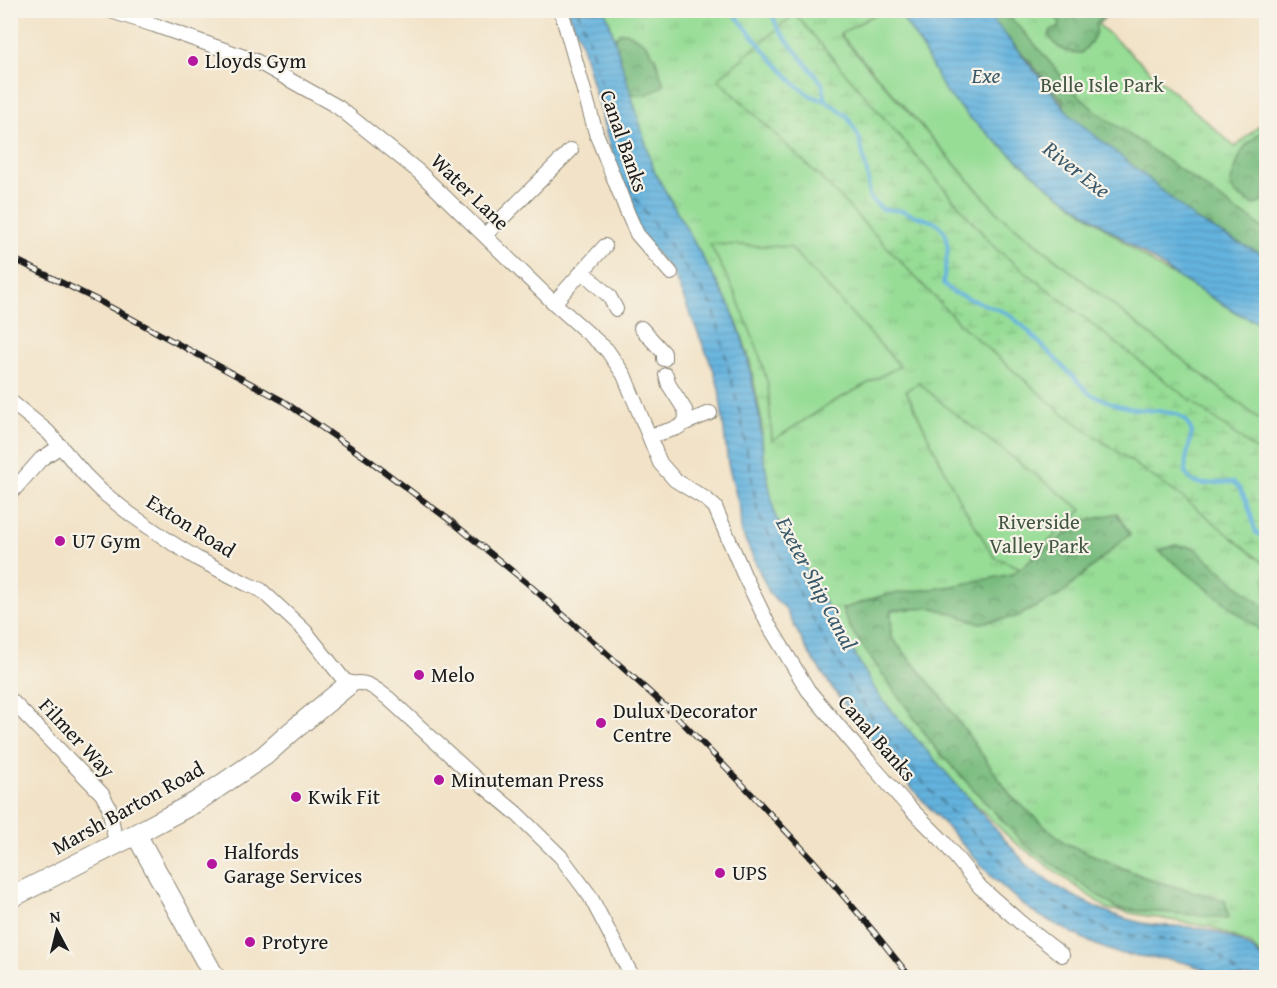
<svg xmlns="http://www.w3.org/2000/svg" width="1277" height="988" viewBox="0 0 1277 988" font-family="'Gentium Book Plus',serif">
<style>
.grass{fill:url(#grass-tufts);stroke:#5a7c59;stroke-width:1.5}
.forest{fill:url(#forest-crowns);stroke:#4a6c4e;stroke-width:1.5}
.wetland{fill:url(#wetland-marsh);stroke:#5a7c59;stroke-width:1.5}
.garden{fill:#97dd96;stroke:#5a7c59;stroke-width:1.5}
.water{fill:url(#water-rules);stroke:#40687d;stroke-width:1.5}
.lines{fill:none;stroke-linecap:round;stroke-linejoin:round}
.stream{stroke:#64b3de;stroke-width:4}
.ferry{stroke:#39586a;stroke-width:1.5;stroke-dasharray:8 6;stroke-linecap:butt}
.street-casing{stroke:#878072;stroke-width:16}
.secondary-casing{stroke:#878072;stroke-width:22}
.street{stroke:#fff;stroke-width:14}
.secondary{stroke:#fff;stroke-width:20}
.rail-casing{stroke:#1c1c1c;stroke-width:6}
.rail{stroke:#f7f3e8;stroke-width:4;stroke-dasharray:11;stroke-linecap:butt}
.poi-dot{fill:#b5179e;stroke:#f7f3e8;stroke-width:2}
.labels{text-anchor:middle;stroke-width:4.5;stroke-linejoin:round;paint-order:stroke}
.poi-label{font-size:21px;fill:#1c1c1c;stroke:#f7f3e8;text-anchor:start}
.park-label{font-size:21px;fill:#415641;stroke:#f7f3e8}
.street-label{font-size:21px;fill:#1c1c1c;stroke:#f7f3e8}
.water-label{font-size:22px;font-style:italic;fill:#39586a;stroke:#f7f3e8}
</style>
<defs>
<pattern id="grass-tufts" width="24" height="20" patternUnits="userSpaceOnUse" patternTransform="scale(1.5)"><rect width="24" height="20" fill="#97dd96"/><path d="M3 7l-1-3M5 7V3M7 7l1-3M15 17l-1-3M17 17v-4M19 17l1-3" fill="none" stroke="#82bd81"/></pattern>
<pattern id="forest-crowns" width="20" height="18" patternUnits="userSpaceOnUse" patternTransform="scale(1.5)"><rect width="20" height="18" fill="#79bc7f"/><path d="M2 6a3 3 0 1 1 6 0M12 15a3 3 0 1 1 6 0" fill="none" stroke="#629867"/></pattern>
<pattern id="wetland-marsh" width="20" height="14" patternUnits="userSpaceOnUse" patternTransform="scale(1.5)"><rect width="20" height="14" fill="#97dd96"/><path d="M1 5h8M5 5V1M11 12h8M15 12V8" fill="none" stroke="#82bd81"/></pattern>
<pattern id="water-rules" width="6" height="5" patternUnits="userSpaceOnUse" patternTransform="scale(1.5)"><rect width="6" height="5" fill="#64b3de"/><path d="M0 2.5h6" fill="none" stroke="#5699be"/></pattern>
</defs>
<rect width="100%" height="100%" fill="#f7f3e8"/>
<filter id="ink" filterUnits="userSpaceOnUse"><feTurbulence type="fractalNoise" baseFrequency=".0167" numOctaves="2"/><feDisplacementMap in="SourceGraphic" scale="12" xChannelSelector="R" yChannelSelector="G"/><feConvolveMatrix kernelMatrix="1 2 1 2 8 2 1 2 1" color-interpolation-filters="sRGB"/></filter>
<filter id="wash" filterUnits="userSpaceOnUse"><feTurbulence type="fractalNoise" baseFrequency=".008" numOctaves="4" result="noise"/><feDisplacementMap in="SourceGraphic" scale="24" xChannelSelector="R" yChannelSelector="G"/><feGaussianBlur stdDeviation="1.35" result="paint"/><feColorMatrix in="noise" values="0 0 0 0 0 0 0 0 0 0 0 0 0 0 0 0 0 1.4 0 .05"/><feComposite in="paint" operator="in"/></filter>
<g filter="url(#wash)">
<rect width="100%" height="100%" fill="#f2e3c8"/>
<path class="grass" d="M605,11H881L840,35L999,214L1137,324L1266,424V960L1249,944L1211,927L1108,909L1013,841L886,716L843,648L773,513L763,454L761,418L750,362L741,333L731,308L654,171L609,21Z
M988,11H1112L1098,24L1235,147L1266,120V249L1073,116Z"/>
<path class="forest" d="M984,11H1004L1026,34L1076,93L1095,111L1204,186L1239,213L1249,217L1266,231V261L1226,243L1210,225L1191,223L1171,212L1169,196L1161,195L1062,122L1064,101Z
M1053,11V10L1110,11L1096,23C1098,36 1090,44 1081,53C1065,52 1059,51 1049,36L1051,30L1059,28L1060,22L1053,15Z
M626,32L645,43L655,57L664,85C652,94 640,99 627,91L613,41L619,33Z
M1266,127V200L1255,205L1236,195L1230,184L1239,158L1244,148Z
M1117,513L1130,534L1060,595L1016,617L980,623L934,608L891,610V637L943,699L1012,797L1065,843L1151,880L1225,900L1229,918L1118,909L1025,845L936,749L851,630L842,609L884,595L953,586L1012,574L1082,522Z
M1175,545L1193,547L1254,599L1266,608V635L1159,551Z"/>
<path class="wetland" d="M795,14L995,248L1151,370L1266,458V565L1186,500L1061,412L960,324L827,184L718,79Z"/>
<path class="garden" d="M881,11H898L970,118L1046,185L1164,271L1176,276L1237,313L1266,326V424L1137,324L999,214L840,34Z
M710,244L790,247L900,366L833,402L772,441L768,385L758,350L735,293Z
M919,383L950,410L1082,510L1021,568L994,557L957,496L906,390Z"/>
<path class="water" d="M568,11H605L609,21L654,171L731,308L742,338L748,360L759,414L763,454L775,516L879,696L1027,865C1056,889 1104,915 1142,923C1160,927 1179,925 1197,928C1213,929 1235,939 1249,947C1255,951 1261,957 1266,962V977H1223L1204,969L1186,963L1168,959L1153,958L1117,953L1094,944L1040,916L1023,905L993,878L916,793L880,752L831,686L807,650L785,608L770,594L741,531L740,510L728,464L719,389L714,371L673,273L637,231L611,166L612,154L581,42Z
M898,11H986L1072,117L1142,173L1196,220L1237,242L1266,256V326L1237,313L1176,276L1046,185L970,118L945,91L921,46Z"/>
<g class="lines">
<path class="stream" d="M731,10L765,51L796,85L811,96L826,101L847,116L859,137L868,177L869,197L882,209L903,211L916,216L937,223L945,232L948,249L943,283L952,292L1007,313L1024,327L1090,394L1117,405L1135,409L1158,411L1176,414L1186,420L1192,432L1186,460L1185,473L1193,482L1204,484L1233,482C1247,493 1251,516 1256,533L1266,537
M771,10L777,27L793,48L822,83L826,101"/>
<path class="ferry" d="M577,10L587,34L634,196L713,306L741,418L758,514L826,643L873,719L927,787L1026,886L1112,934L1208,944L1242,978"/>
</g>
</g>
<g filter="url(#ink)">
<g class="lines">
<defs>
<path id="street" d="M108,10L154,25L256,61L338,107L419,172L554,303L607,350L624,375L660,463L675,480L706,499L715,507L744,575L768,624L808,690L868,761L906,804L942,840L980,887L1021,923L1062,955
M561,10L596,133L628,214L637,234L671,273
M485,235L571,150
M582,271L609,296L616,309
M554,303L605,246
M641,328L664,353V359
M10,401L48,432L85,475L101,491L130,514L172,543L198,559L247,584L261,590L305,631L348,685C366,679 374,688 388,698L485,787L516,813L561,857L590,896L633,978
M685,423L710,413
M650,436L677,428L685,423L686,414L685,410L669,385L666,375
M10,494L41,459L61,446
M10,699L102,794L109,807L116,844"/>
<path id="secondary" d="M136,834L215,978
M10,898L136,834L196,802L264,756L291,732L348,685"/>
</defs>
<use href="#street" class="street-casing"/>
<use href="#secondary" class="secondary-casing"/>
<use href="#street" class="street"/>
<use href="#secondary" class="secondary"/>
<defs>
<path id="rail" d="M10,257L101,302L283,401L369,460L452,522L527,583L602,649L677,717L745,787L812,859L875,933L911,978"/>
</defs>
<use href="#rail" class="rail-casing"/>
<use href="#rail" class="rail"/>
</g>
</g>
<g class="poi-dot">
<circle cx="193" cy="61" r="6"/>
<circle cx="60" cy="541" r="6"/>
<circle cx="419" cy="675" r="6"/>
<circle cx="601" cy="723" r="6"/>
<circle cx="439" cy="780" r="6"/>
<circle cx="296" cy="797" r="6"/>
<circle cx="212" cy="864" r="6"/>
<circle cx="720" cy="873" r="6"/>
<circle cx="250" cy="942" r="6"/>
</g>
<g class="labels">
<g class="poi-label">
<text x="205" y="68">Lloyds Gym</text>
<text x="72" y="548">U7 Gym</text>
<text x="431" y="682">Melo</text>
<text x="613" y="718">Dulux Decorator<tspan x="613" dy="24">Centre</tspan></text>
<text x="451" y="787">Minuteman Press</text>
<text x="308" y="804">Kwik Fit</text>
<text x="224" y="859">Halfords<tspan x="224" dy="24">Garage Services</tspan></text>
<text x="732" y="880">UPS</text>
<text x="262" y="949">Protyre</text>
</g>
<g class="park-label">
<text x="1102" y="92">Belle Isle Park</text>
<text x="1039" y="529">Riverside<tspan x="1039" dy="24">Valley Park</tspan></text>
</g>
<g class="street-label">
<text transform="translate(624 141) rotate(71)" y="7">Canal Banks</text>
<text transform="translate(470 192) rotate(44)" y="7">Water Lane</text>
<text transform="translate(191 526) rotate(32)" y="7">Exton Road</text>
<text transform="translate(77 738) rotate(47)" y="7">Filmer Way</text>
<text transform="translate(877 738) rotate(49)" y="7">Canal Banks</text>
<text transform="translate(128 808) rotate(-29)" y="7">Marsh Barton Road</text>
</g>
<g class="water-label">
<text x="986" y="83">Exe</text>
<text transform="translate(1077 169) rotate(38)" y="8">River Exe</text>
<text transform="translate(817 583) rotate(62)" y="8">Exeter Ship Canal</text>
</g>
</g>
<rect width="1277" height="988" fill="none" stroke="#f7f3e8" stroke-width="36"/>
<g transform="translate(57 931) rotate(353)" stroke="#f7f3e8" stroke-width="4.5" paint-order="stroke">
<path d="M0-4.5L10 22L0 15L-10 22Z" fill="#1c1c1c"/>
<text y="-9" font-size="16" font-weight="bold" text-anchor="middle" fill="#1c1c1c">N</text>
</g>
</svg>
